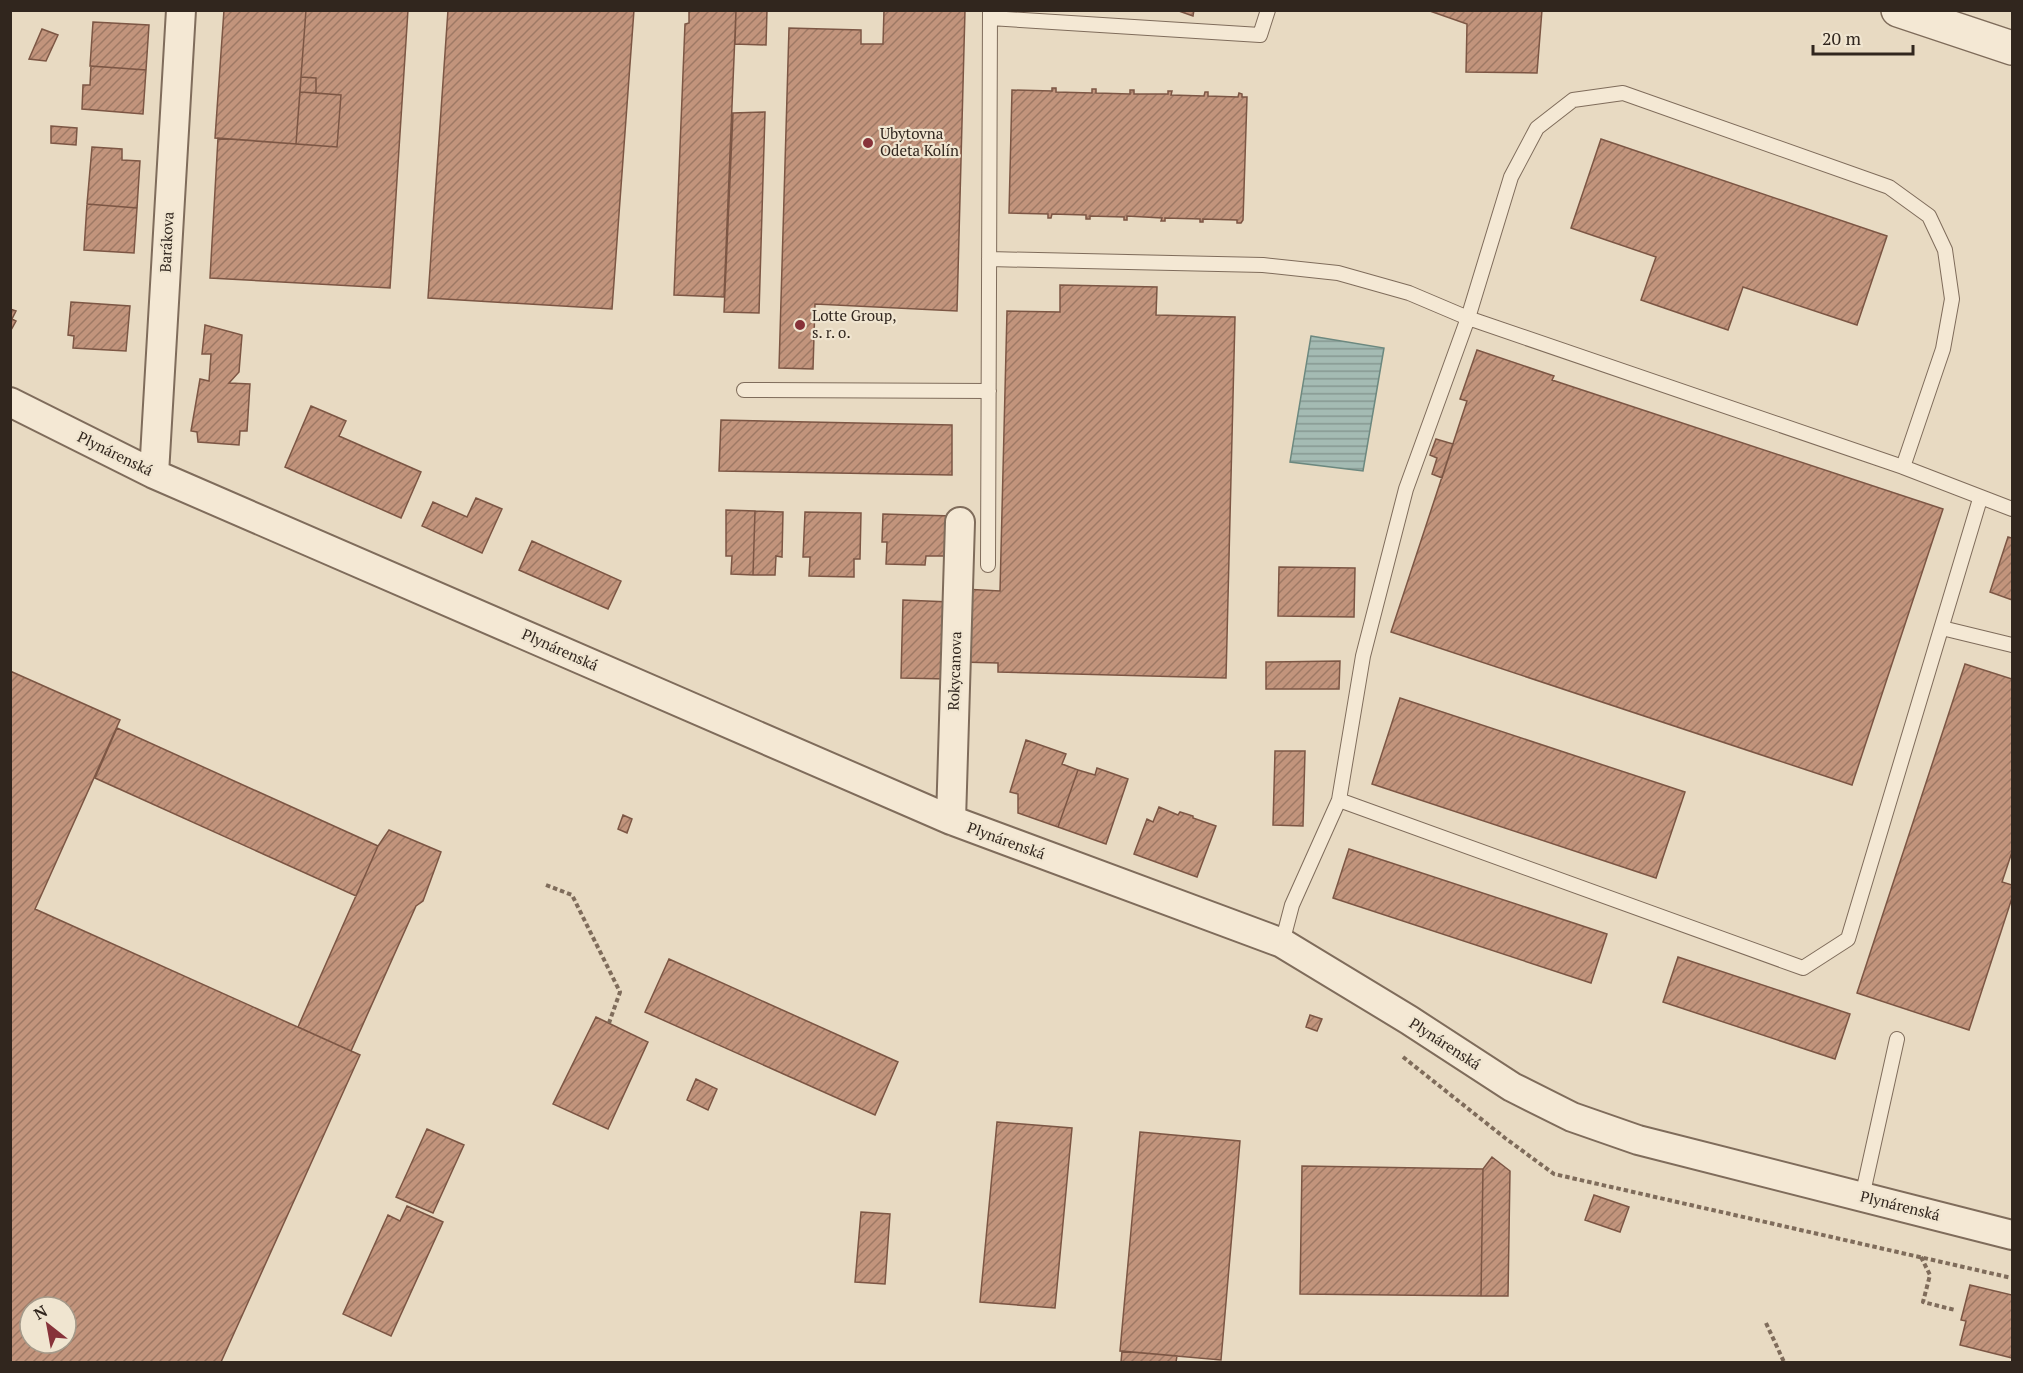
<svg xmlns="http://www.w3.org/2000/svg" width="2023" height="1373" viewBox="0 0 2023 1373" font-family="'PT Serif',serif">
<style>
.water{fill:url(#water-rules);stroke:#6c887f;stroke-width:1.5}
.building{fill:url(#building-hatch);stroke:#7c5644;stroke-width:1.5;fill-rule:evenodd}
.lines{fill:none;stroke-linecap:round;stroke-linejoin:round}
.service-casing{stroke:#7f6c5b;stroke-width:16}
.minor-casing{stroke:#7f6c5b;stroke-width:32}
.tertiary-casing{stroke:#7f6c5b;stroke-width:36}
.path{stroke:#7f6c5b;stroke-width:4;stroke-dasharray:4.5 3;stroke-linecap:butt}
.service{stroke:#f4e8d4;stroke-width:14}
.minor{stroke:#f4e8d4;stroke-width:28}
.tertiary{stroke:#f4e8d4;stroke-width:33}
.poi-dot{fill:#873239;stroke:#f0e5d0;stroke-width:2}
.labels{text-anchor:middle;stroke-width:4.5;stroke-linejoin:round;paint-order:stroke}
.poi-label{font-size:15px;fill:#31261e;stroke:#f0e5d0;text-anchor:start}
.street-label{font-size:15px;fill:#31261e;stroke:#f0e5d0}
</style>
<defs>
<pattern id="water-rules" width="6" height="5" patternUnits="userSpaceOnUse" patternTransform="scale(1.5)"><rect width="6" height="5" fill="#a4bbb3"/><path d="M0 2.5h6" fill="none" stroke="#869891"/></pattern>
<pattern id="building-hatch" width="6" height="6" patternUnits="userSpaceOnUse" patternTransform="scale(1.5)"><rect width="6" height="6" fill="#c2947c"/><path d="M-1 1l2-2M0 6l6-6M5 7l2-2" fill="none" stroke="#9e7965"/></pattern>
</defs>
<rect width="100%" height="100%" fill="#e8dac2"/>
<path class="water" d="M1311,336L1384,348L1363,471L1290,462Z"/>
<path class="building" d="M224,10H306L296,144L215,138Z
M306,10H408L390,288L210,278L218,138L337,147L341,95L316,93V78L301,77Z
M448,10H634L612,309L428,298Z
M689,10H736L724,297L674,295L685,24L689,23Z
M736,10H767L766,45L735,44Z
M884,10H965L957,311L815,304L813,369L779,368L789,28L861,30V44H883Z
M1176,10H1194L1193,16Z
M1427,10H1542L1537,73L1466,72L1467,24Z
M93,22L149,25L146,70L90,66Z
M42,29L58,35L46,61L29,59Z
M91,66L146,70L143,114L82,109L83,85H90Z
M301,77L316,78V93L300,92Z
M1052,88H1056V92L1092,93V89H1096V93L1130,94V90H1134V94H1168V91H1172L1171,95L1204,96L1205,92H1208V96L1238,97L1239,93L1242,94V97H1247L1243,220L1241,223H1237V220L1203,219V222H1200V219L1165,218V221H1161L1162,218L1127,216V220H1124V217L1090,216V219H1086V215L1052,214L1051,218H1048V214L1009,213L1012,90L1052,91Z
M300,92L341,95L337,147L296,144Z
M765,112L759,313L724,312L733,113Z
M51,126L77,128L76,145L51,143Z
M1601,139L1887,236L1857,325L1743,287L1728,330L1641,300L1656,257L1571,228Z
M92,147L122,149V160L140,161L137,208L87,204Z
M87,204L137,208L134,253L84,250Z
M1060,285L1157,287L1156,315L1235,317L1226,678L998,672V663L961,662L964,589L1000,591L1007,311L1060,312Z
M71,302L130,306L126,351L73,348L74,336L68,335Z
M10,309L16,311L12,319L16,321L10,332Z
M205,325L242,335L239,372L229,383L250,384L247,431H240L239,445L198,442L197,432L191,431L200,379L209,381L211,354H202Z
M1477,350L1554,376L1552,380L1943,509L1852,785L1391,632L1467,401L1460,399Z
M311,406L346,421L339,436L421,472L401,518L285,467Z
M721,420L952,425V475L719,471Z
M1436,439L1453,444L1442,478L1432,474L1437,458L1430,455Z
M476,498L502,509L482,553L422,526L433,502L467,517Z
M726,510L755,511L753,575L731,574L732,556H726Z
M755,511L783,512L782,557L776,556L775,575H753Z
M805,512L861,513L860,559H854V577L809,576L810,557H803Z
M883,514L952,516L951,556H926L925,565L886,564L887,542H882Z
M2008,537L2012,538V600L1990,592Z
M532,541L621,581L608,609L519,570Z
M1279,567L1355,568L1354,617L1278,616Z
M903,600L950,602L947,679L901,678Z
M1340,661L1339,689H1266V662Z
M1965,664L2012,679V852L2002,882L2012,885V898L1969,1030L1857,993Z
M10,671L120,720L35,909L360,1055L221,1362H10ZM30,1307H66V1343H30Z
M1400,698L1685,792L1656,878L1372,784Z
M117,728L378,846L356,896L95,778Z
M1026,740L1066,754L1062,764L1078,770L1058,827L1018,813V794L1010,792Z
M1275,751H1305L1303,826L1273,825Z
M1097,768L1128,779L1106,844L1058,827L1078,770L1095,775Z
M1159,807L1178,815L1180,812L1193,816V818L1216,826L1197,877L1134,854L1147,819L1153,822Z
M623,815L632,819L627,833L618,829Z
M389,830L441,852L423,901L416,906L351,1051L298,1027L378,846Z
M1349,849L1607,934L1591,983L1333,898Z
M1678,957L1850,1014L1835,1059L1663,1002Z
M669,959L898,1062L875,1115L645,1012Z
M1310,1015L1322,1019L1317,1031L1306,1027Z
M596,1017L648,1042L608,1129L553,1104Z
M696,1079L717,1089L708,1110L687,1100Z
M997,1122L1072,1128L1055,1308L980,1302Z
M427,1129L464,1145L433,1213L396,1197Z
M1140,1132L1240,1141L1221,1360L1120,1351Z
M1492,1157L1510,1171L1508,1296H1481L1483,1169Z
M1302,1166L1483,1169L1481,1296L1300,1294Z
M1594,1195L1629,1207L1620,1232L1585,1220Z
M407,1206L443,1222L391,1336L343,1314L388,1215L400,1221Z
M861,1212L890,1214L885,1284L855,1282Z
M1970,1285L2012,1295V1358L1960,1345L1966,1321L1961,1320Z
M1122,1351L1177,1356L1176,1362H1121Z"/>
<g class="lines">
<defs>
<path id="service" d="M990,18L1260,35L1268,10
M989,259L1263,265L1338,273L1409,293L1468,318L1903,467L2012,509
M744,390L989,391
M988,565L990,10
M1942,628L2012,645
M1339,800L1803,968L1848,939L1980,499
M1282,943L1292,905L1339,800L1363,656L1406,489L1468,318L1511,177L1537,128L1573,100L1623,93L1889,187L1929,216L1945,250L1952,299L1943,349L1903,467
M1862,1197L1897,1039"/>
<path id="minor" d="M10,402L154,474L951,820L1282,943L1409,1020L1512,1087L1572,1117L1638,1140L2012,1235
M154,474L181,10
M951,820L960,522"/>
<path id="tertiary" d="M1898,10L2012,48"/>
</defs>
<use href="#service" class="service-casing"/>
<use href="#minor" class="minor-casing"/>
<use href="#tertiary" class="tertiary-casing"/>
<path class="path" d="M546,885L572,895L620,992L609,1023
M1403,1057L1505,1138L1554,1174L2012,1278
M1921,1257L1930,1275L1923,1302L1955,1310
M1766,1323L1784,1362"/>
<use href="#service" class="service"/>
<use href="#minor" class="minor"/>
<use href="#tertiary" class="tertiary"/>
</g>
<g class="poi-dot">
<circle cx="868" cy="143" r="6"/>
<circle cx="800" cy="325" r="6"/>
</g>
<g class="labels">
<g class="poi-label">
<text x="880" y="139">Ubytovna<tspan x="880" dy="17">Odeta Kolín</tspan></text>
<text x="812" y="321">Lotte Group,<tspan x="812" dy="17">s. r. o.</tspan></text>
</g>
<g class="street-label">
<text transform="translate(167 242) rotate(-87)" y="5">Barákova</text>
<text transform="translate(115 454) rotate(26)" y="5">Plynárenská</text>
<text transform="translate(560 650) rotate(24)" y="5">Plynárenská</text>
<text transform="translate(955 671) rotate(-88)" y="5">Rokycanova</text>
<text transform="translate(1006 841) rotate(20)" y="5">Plynárenská</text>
<text transform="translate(1445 1044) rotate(33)" y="5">Plynárenská</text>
<text transform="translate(1900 1206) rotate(14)" y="5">Plynárenská</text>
</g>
</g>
<rect width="2023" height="1373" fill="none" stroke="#31261e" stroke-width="24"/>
<g transform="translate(48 1325) rotate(329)"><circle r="28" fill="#f0e5d0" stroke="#a49989" stroke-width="1.5"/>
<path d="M0-4.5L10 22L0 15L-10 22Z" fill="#873239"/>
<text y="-9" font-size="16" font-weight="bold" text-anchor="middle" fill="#31261e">N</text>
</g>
<path d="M1813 45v9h100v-9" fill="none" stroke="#31261e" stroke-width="3"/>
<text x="1822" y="45" font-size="18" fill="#31261e" stroke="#f0e5d0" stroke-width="4.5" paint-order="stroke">20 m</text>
</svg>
